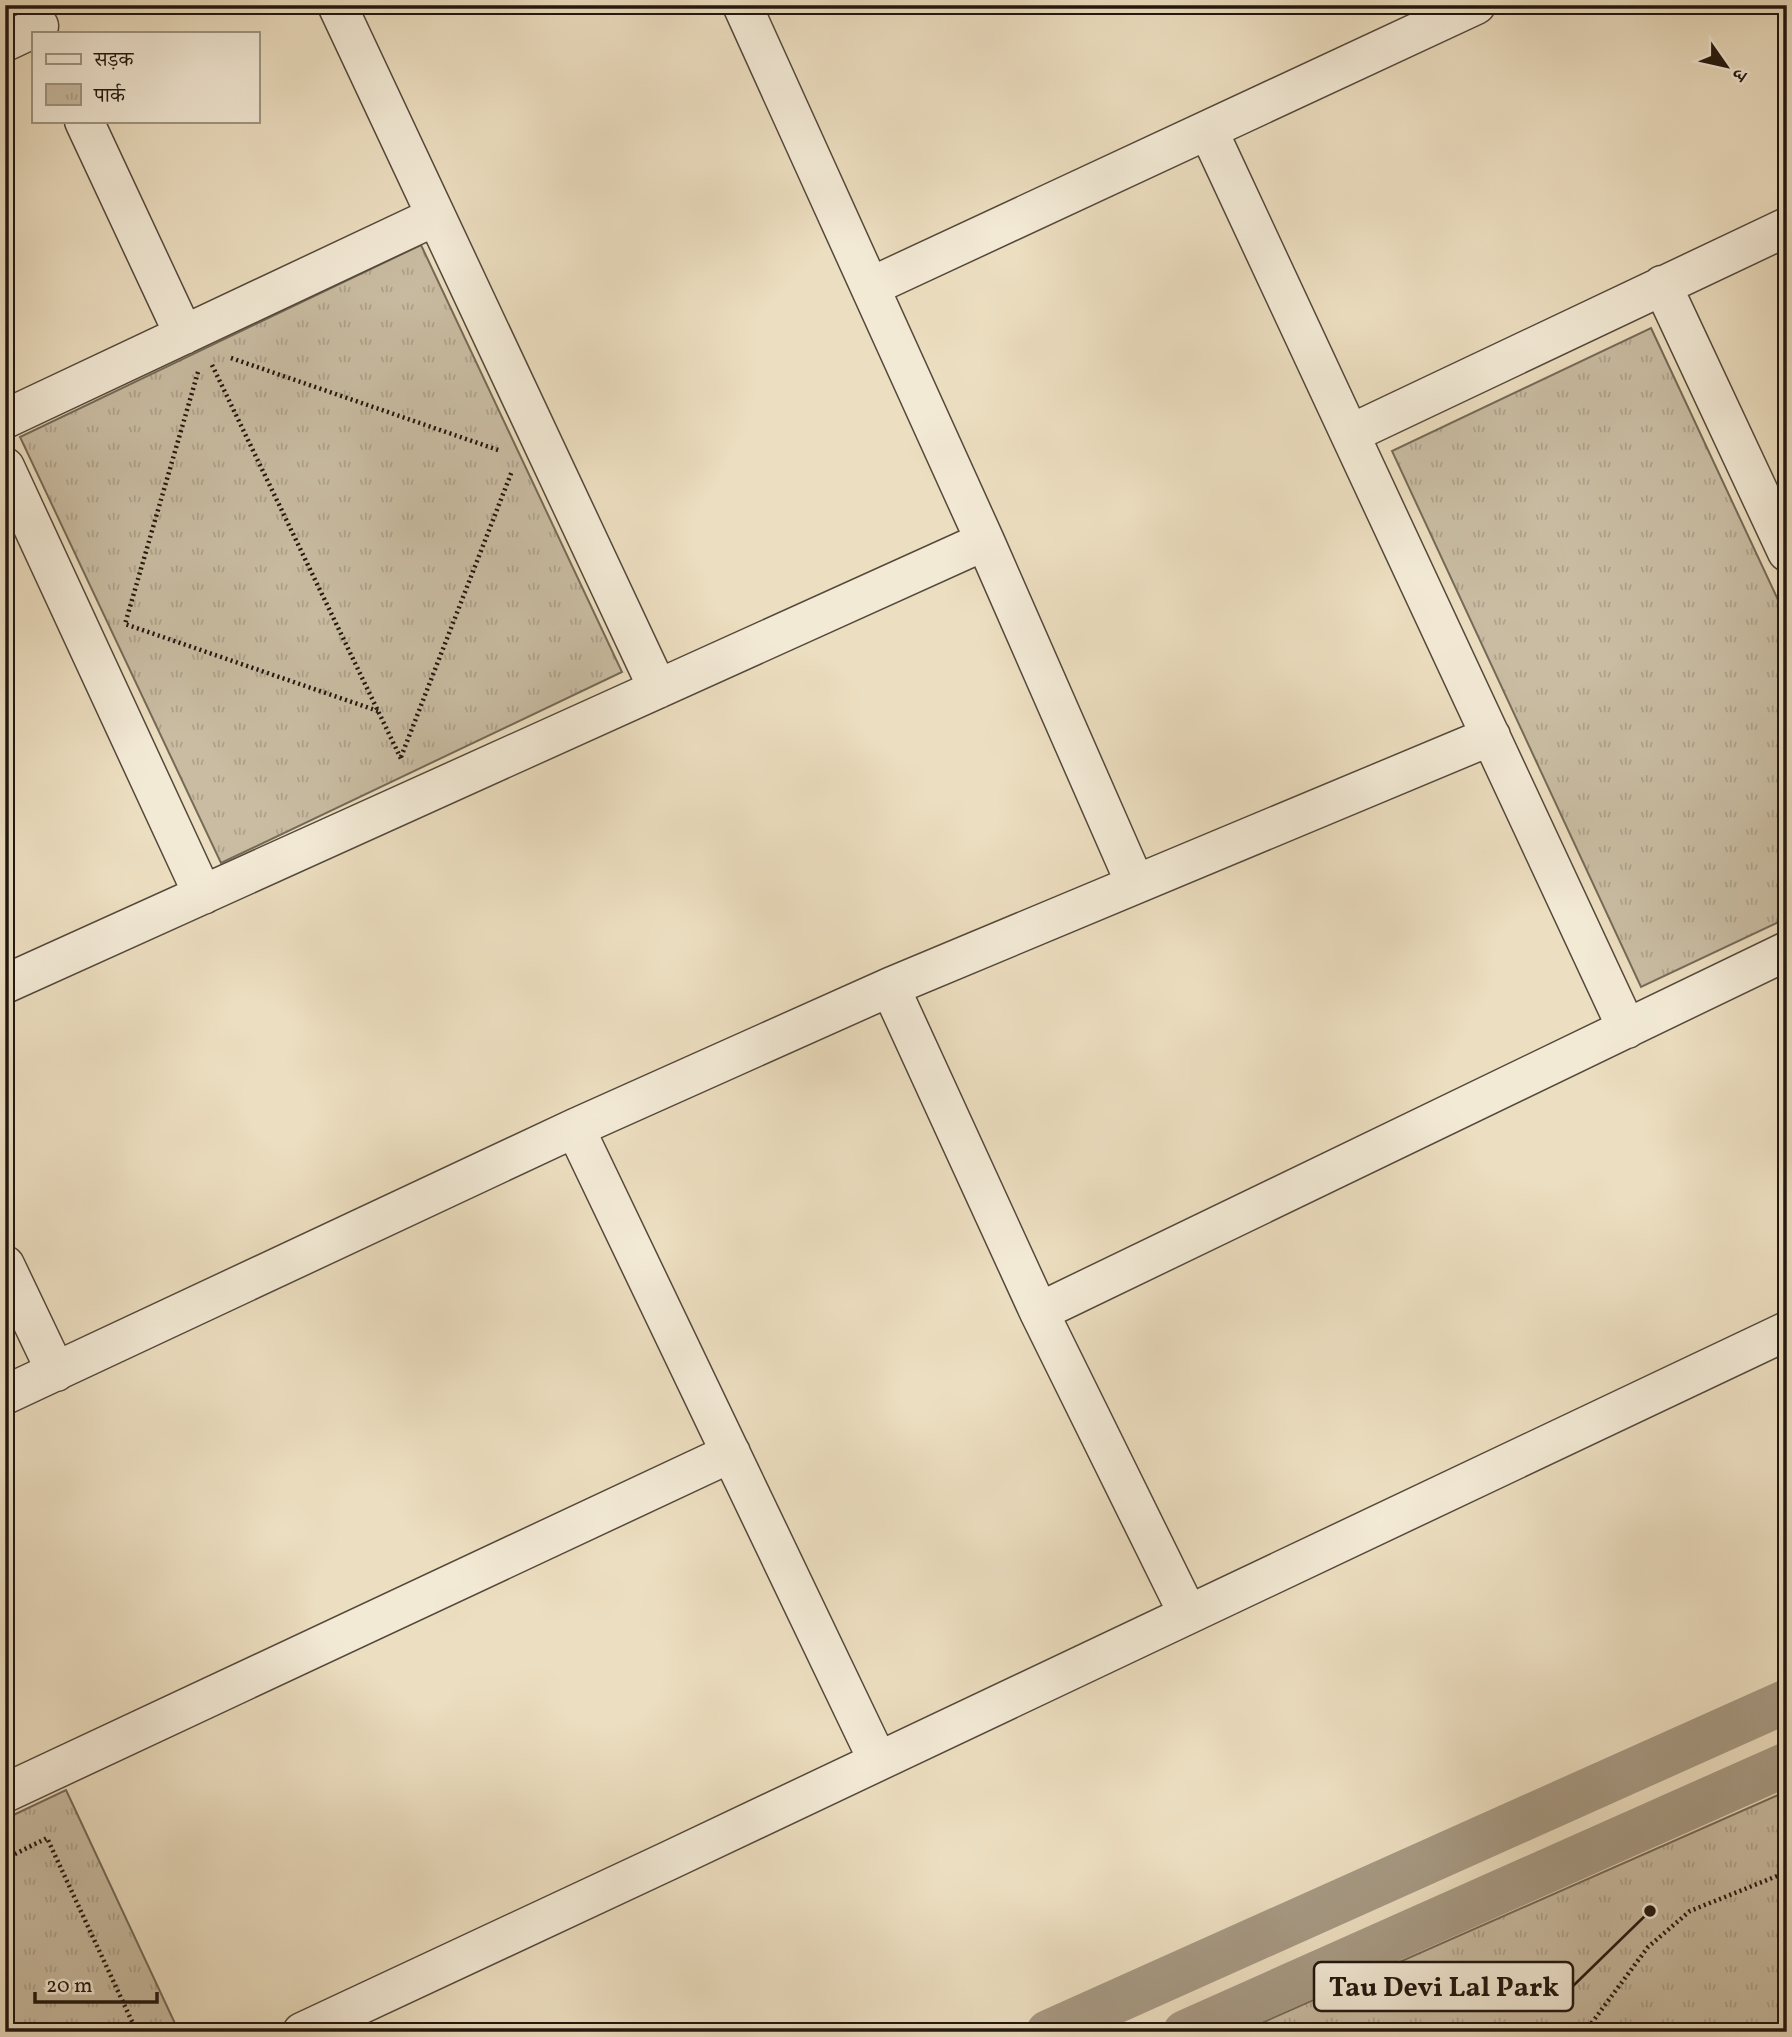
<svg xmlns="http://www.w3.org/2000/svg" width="1792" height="2037" viewBox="0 0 1792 2037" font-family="Vollkorn,'Noto Serif Devanagari',serif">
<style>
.park{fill:url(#park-tufts);stroke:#756a58;stroke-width:2}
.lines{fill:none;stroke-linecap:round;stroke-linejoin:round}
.canal{stroke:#a79a84;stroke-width:44}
.minor-casing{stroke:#54493b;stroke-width:41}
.path{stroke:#21170f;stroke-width:4.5;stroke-dasharray:2 3.5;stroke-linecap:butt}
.minor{stroke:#f3ead6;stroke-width:38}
.leader{fill:none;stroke:#21170f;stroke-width:2.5}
.callout-dot{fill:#21170f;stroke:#f3ead6;stroke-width:2.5}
.callout{fill:#f3ead6;stroke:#21170f;stroke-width:2.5}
.callout-label{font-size:28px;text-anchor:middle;font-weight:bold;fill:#21170f}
</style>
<defs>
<pattern id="park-tufts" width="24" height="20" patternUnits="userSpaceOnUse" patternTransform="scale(1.75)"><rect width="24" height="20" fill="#c9bca2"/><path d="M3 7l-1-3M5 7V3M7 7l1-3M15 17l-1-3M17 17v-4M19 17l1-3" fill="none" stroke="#aca18a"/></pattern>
</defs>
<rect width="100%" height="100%" fill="#ecdec0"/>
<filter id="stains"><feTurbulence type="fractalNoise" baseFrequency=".00286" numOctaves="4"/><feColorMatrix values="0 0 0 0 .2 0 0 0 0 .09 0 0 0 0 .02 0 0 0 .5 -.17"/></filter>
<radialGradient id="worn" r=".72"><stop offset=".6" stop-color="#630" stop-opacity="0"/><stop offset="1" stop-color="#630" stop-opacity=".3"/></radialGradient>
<path class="park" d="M421,245L622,672L221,863L20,437Z
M1651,328L1787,619V918L1641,987L1392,451Z
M66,1790L179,2032H5V1819Z
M1787,1791V2032H1241Z"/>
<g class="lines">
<path class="canal" d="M1048,2032L1787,1701
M1185,2032L1787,1764"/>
<defs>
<path id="minor" d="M337,5L658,689
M742,5L985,541L1135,883
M5,42L39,26
M84,121L184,335
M1208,130L1627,1029
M1662,285L1787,552
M870,287L1476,5
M5,419L436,216
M1350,434L1787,227
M5,467L203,895
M5,984L985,541
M890,987L1039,1312L1188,1614
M575,1128L878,1761
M5,1265L56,1372
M1039,1312L1787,951
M5,1395L575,1128L890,987L1491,736
M5,1793L731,1453
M302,2032L668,1861L1787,1331"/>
</defs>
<use href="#minor" class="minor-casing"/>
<path class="path" d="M231,358L501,451
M212,365L402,761
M198,372L125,624L378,711
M401,757L512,471
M5,1859L47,1838L135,2028L129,2032
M1585,2032L1648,1947L1690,1911L1787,1872"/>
<use href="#minor" class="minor"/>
</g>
<path class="leader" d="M1650 1911L1573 1986"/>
<circle class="callout-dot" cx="1650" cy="1911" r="7"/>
<rect class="callout" x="1314" y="1962" width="259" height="49" rx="7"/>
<g class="callout-label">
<text x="1444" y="1996">Tau Devi Lal Park</text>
</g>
<rect width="1792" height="2037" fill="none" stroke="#ecdec0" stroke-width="28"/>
<rect x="7" y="7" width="1778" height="2023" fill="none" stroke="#21170f" stroke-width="3.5"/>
<rect x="14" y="14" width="1764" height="2009" fill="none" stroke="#21170f" stroke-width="2"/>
<rect x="32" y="32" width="228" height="91" fill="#f3ead6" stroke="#9f9686" stroke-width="2"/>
<rect x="46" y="54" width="35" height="10" fill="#f3ead6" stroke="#9f9686" stroke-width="2"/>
<text x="94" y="66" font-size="21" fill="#21170f">सड़क</text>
<rect x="46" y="84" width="35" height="21" fill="url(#park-tufts)" stroke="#9f9686" stroke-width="2"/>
<text x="94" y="102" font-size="21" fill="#21170f">पार्क</text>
<g transform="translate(1726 66) rotate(124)" stroke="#f3ead6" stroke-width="5" paint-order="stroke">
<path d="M0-5L12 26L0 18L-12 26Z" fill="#21170f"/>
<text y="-10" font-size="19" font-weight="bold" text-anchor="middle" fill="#21170f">उ</text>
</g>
<path d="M35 1992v10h122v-10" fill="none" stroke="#21170f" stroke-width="3.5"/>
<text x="46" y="1992" font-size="21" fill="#21170f" stroke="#f3ead6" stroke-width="5" paint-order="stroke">20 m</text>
<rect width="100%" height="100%" filter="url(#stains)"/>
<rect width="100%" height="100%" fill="url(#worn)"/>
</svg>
